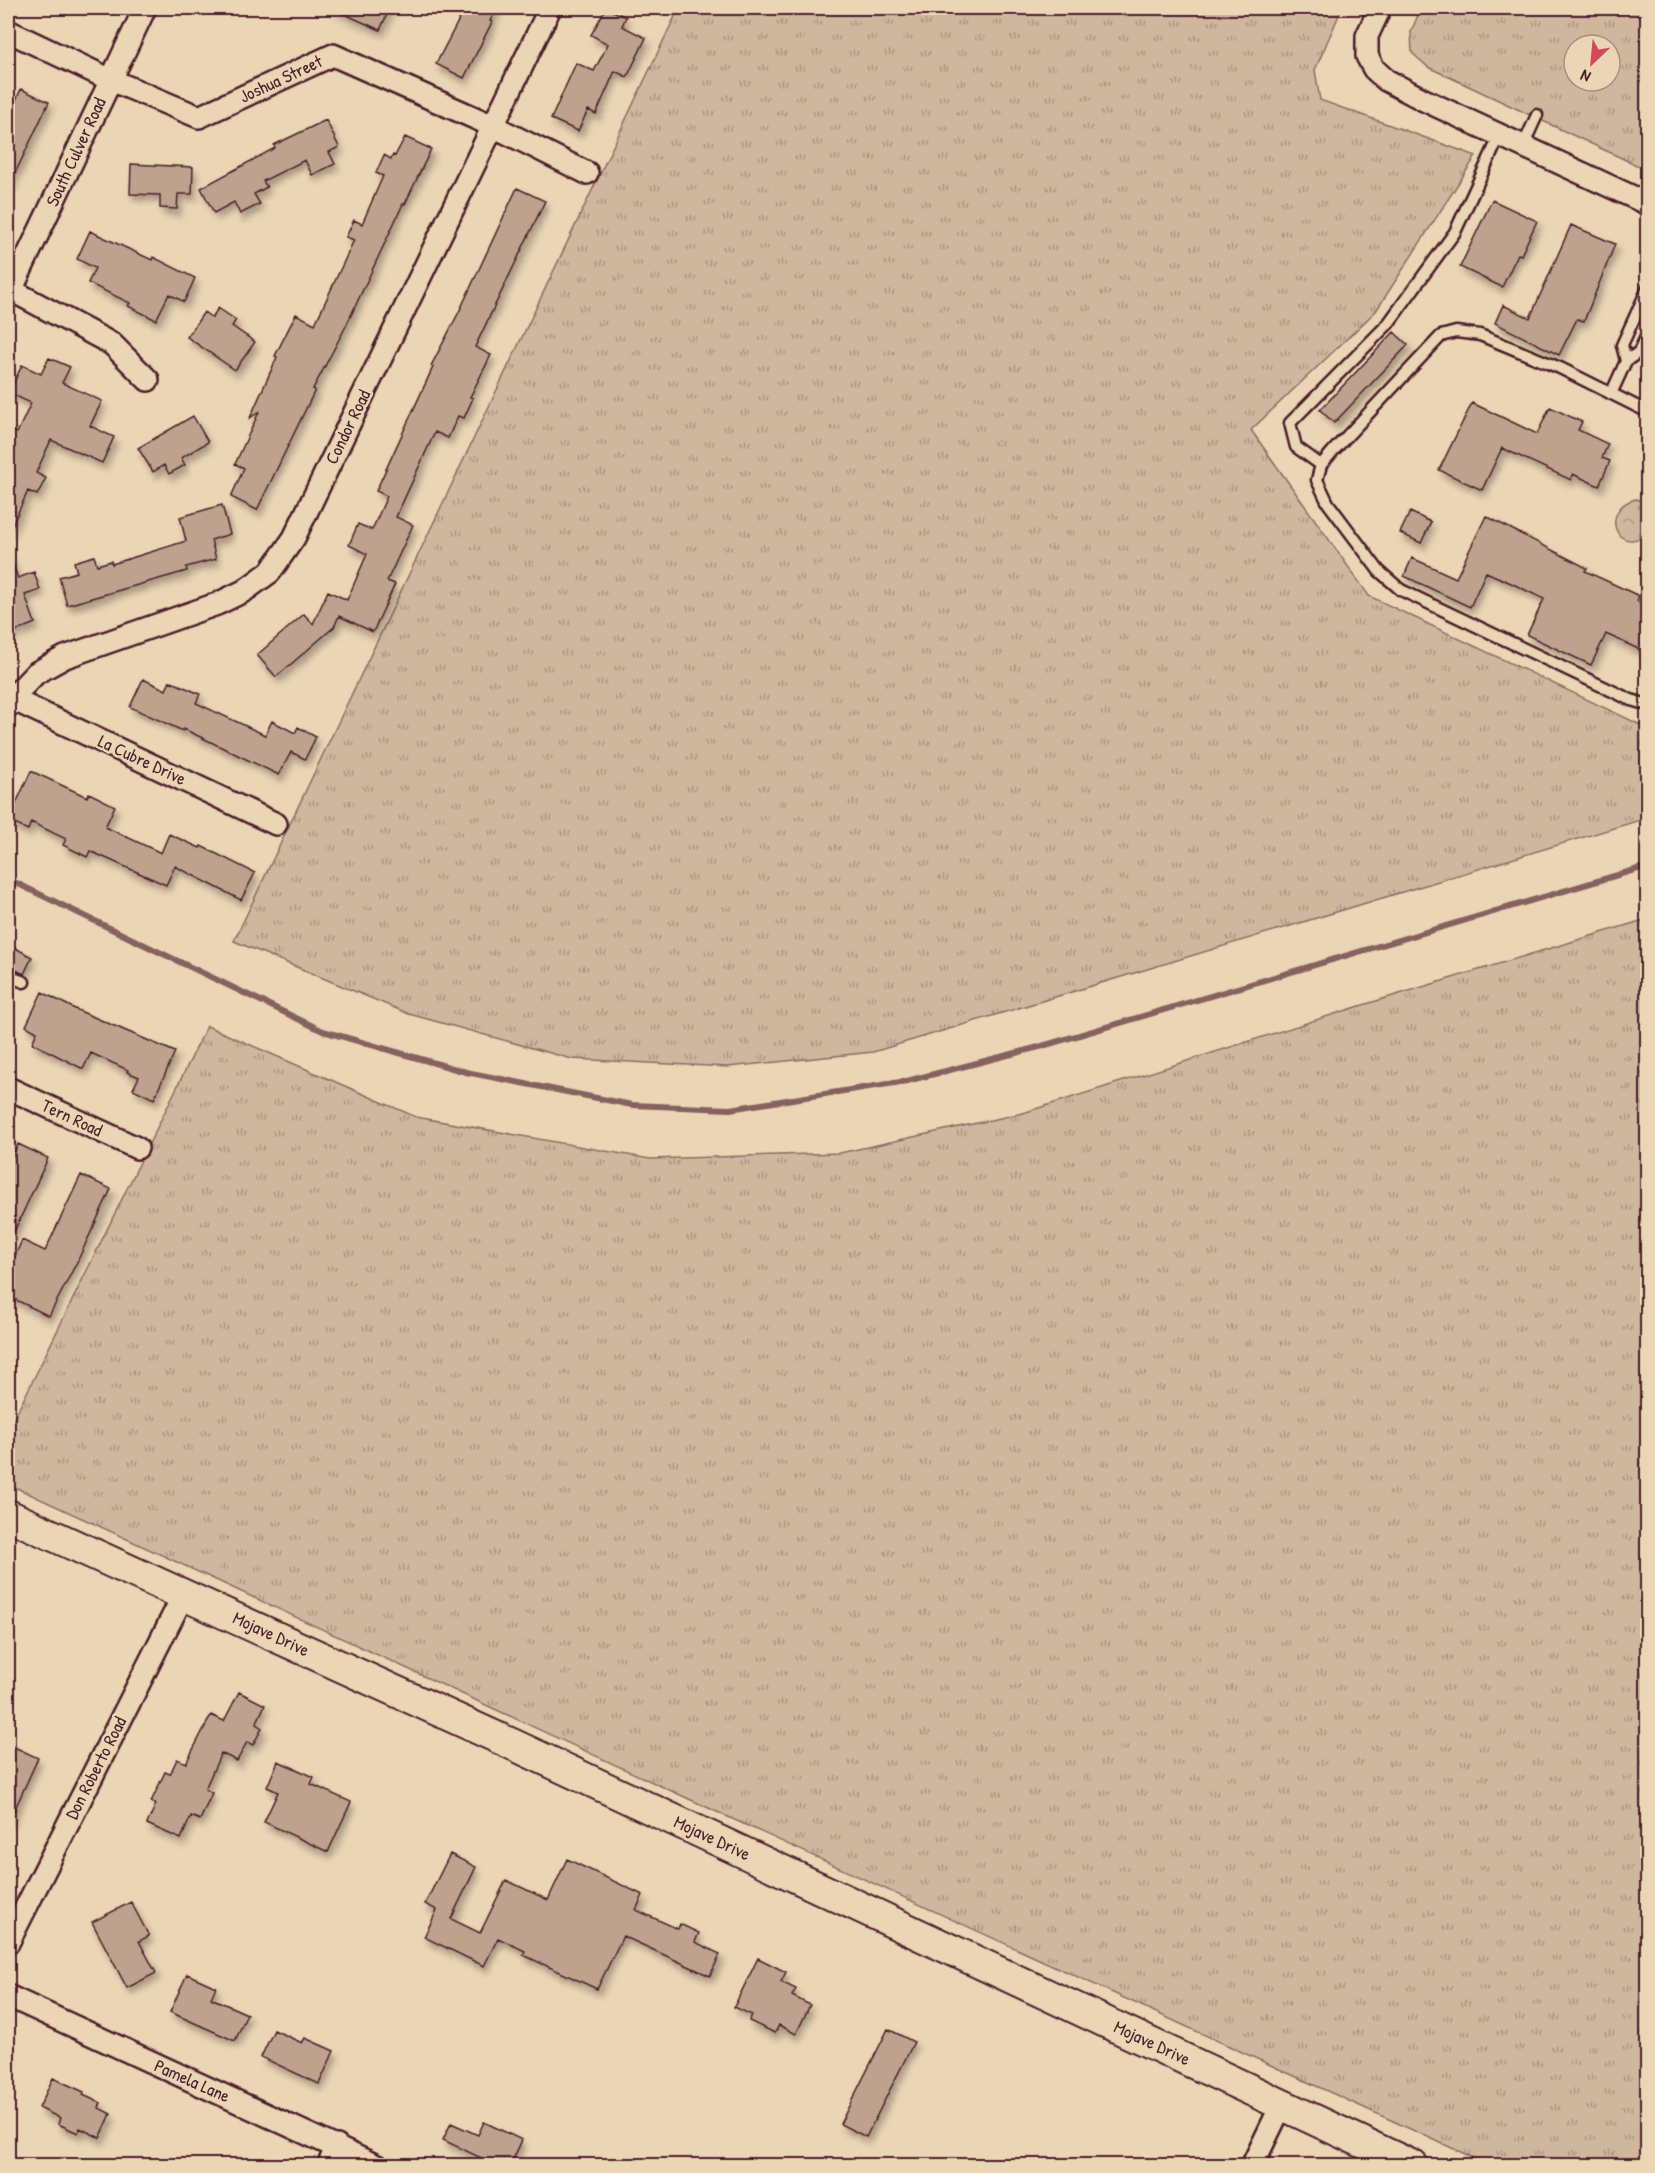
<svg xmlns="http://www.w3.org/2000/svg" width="1655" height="2173" viewBox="0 0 1655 2173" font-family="'Patrick Hand',sans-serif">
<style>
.grass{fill:url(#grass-tufts);stroke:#8c6b64;stroke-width:1.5;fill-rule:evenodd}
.forest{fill:url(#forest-crowns);stroke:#8c6b64;stroke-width:1.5}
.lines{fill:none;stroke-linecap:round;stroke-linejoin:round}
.stream{stroke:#85625e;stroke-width:6}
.building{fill:#bda38e;stroke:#4a1f2b;stroke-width:1.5;filter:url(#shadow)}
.lane-casing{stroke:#4a1f2b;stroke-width:15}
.street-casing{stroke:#4a1f2b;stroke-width:26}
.secondary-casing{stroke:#4a1f2b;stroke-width:34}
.lane{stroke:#ead5b4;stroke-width:10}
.street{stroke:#ead5b4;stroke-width:21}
.secondary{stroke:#ead5b4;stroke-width:30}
.labels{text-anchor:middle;stroke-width:5;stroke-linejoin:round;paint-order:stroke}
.street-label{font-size:18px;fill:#4a1f2b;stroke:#ead5b4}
</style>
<defs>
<pattern id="grass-tufts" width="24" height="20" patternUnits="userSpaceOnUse" patternTransform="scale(1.5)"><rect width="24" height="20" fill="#cfb79e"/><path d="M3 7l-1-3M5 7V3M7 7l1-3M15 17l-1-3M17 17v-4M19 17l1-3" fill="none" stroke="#aa9481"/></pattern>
<pattern id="forest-crowns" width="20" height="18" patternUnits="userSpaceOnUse" patternTransform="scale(1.5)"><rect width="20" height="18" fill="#cfb79e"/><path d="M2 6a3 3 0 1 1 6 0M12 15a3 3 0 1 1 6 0" fill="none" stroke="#aa9481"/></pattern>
<filter id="shadow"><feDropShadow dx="3.5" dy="6" stdDeviation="3" flood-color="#0004"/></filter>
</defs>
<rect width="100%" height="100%" fill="#ead5b4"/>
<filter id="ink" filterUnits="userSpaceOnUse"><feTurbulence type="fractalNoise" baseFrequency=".0167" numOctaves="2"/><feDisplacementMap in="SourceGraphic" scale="12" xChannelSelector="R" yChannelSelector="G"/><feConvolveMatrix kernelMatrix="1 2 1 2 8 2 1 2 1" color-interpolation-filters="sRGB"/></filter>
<g filter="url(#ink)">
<path class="grass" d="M679,8H1342L1315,70L1320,100L1476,156L1376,311L1251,430L1369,596L1647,728V818L873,1052L728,1067L572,1059L409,1014L234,941Z
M1421,8H1647V170L1428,67L1412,53L1411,32ZM1574,45H1610V81H1574Z
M1647,919V2165H1489L702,1805L8,1484V1431L207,1026L416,1117L650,1159L840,1153L1023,1113L1363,1005Z"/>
<path class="forest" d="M1636,499L1647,503V534C1614,557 1600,507 1636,499Z"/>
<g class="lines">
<path class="stream" d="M8,879L323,1031L466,1072L632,1105L730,1109L907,1081L1039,1047L1648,866"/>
</g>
<path class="building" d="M331,8H390L380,30Z
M465,8H497L490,21L492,22L464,78L436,64Z
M606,8L626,17L622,26L646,38L627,77L615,71L596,114L588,110L578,131L551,119L576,63L594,71L608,44L591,35Z
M21,89L49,102L8,188V96L16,100Z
M326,120L339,147L329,152L335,164L312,175L305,160L263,181L267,187L254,194L260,204L240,214L234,202L214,213L201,188L275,148L274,145Z
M405,137L431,149L405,204H403L346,326L313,389L315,390L257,510L231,497L244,468L235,464L259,412L250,418L277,357L275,356L296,314L315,324L354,240L346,237L354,220L362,224L383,176L376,173L384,155L391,159L393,155L395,156Z
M131,164L193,167L192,194H178L177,209L160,208V195L130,194Z
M517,188L545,201L475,347L491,355L470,397L473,398L464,418L458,416L448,438L435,432L396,517L413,525L387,581L395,584L373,632L339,616L334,627L276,677L257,655L304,614L313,624L328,591L347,600L367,554L349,545L358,524L372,530L387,496L376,491L433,367L431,366L459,312Z
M1492,200L1537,221L1521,255L1518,254L1502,287L1460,267Z
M1571,225L1615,244L1584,321L1577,319L1559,355L1495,323L1503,305L1530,318Z
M90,231L152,260L153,257L195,278L184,302L169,294L156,320L128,306L130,303L88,283L95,268L77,259Z
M218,308L236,320L232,326L255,342L235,370L187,337L204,312L212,318Z
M1394,332L1408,345L1334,423L1320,410Z
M49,358L70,367L62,383L102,401L90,426L114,437L102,463L51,440L36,473L46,478L37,495L28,491L8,534V428L17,433L31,403L9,393L22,365L41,374Z
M1472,403L1537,434L1550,407L1582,422L1578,430L1608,444L1602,458L1610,461L1599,486L1573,474L1571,480L1502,448L1482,490L1439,470Z
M193,416L208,442L181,458L185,465L169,474L164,465L153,472L138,448Z
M222,505L230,534L211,540L216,559L186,567L187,571L67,605L59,577L77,572L74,562L94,556L97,565L111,561L112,564L186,541L180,517Z
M1410,512L1431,522L1421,543L1400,533Z
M1486,516L1587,568L1585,571L1639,596L1637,601L1647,606V653L1606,634L1591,665L1527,635L1544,599L1511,583L1486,572L1470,607L1404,576L1412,558L1456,578Z
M9,554L18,578L34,572L40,590L25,595L35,623L8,634V555Z
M143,679L166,690L170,681L200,694L196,703L265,735L272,721L295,733L298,727L316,737L305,759L291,752L279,775L184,729L183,731L130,707Z
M31,771L87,797L89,793L115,806L105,827L161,853L169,834L200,848L201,846L255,873L241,900L175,866L166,885L90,851L87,857L63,845L66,839L31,822L28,830L8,821Z
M8,944L32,957L24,974L8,966Z
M42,992L75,1009L175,1052L154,1099L133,1089L139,1077L127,1072L128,1070L91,1053L83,1069L32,1043L37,1032L26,1026Z
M18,1144L48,1158L8,1245V1166Z
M81,1175L111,1189L78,1260L49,1316L8,1296V1272L22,1240L45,1251Z
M239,1692L265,1705L256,1724L262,1728L253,1745L247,1742L237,1761L221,1753L205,1789L212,1793L200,1820L191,1816L181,1839L147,1824L156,1804L151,1802L165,1772L170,1774L177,1759L186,1763L211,1715L224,1721Z
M8,1744L38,1758L8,1824Z
M278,1761L314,1777L311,1784L351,1802L328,1852L264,1822L278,1792L267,1787Z
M450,1854L476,1867L451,1919L480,1933L506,1880L548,1900L567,1859L643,1895L636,1910L678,1929L680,1924L699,1933L695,1942L720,1954L710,1976L623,1936L597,1989L523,1955L525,1951L498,1938L484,1966L424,1937L437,1910L425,1904Z
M131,1902L149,1936L139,1941L156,1973L127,1988L92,1922Z
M758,1958L786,1972L781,1982L796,1989L792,1996L810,2005L796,2034L779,2025L775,2033L749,2021L752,2015L734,2007Z
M187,1974L216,1987L211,1998L247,2014L235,2041L170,2012Z
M888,2029L914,2042L866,2137L840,2124Z
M274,2030L302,2043L305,2038L334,2051L319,2084L261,2057Z
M53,2078L84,2092L83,2095L101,2103L99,2108L111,2114L100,2138L80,2128L78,2133L58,2124L60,2118L39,2108Z
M484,2122L522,2140L510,2166H498L443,2140L451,2123L478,2135Z"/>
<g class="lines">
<defs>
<path id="lane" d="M1523,146L1537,115
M1648,288L1622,345L1626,361L1639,352L1648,333
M1611,394L1626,361
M1648,412L1560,368L1480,335L1456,332L1441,336L1334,450L1321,465L1317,480L1328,503L1379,571L1401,590L1631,700L1648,705
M1321,465L1296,447L1290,423L1388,324L1455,232L1500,135
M8,976L24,982"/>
<path id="street" d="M1380,8L1367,36V56L1374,69L1386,80L1424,100L1648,204
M8,31L111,80L199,117L333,55L493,126L587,173
M11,290L112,344L148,380
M8,297L145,8
M8,697L276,824
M8,707L11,699L36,673L65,657L217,604L244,591L270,572L294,538L550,8
M8,1088L137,1148
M8,1943L184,1594
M8,1996L377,2166
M328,2166L337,2146
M1252,2166L1282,2104"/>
<path id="secondary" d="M8,1515L514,1745L1413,2166"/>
</defs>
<use href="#lane" class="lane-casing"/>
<use href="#street" class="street-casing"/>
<use href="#secondary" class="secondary-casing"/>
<use href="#lane" class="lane"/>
<use href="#street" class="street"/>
<use href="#secondary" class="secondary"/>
</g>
</g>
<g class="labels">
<g class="street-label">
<text transform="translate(281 79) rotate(-25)" y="6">Joshua Street</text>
<text transform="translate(76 152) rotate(-65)" y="6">South Culver Road</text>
<text transform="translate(348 427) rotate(-64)" y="6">Condor Road</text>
<text transform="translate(142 760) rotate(25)" y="6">La Cubre Drive</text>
<text transform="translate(72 1118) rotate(25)" y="6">Tern Road</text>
<text transform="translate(271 1634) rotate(25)" y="6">Mojave Drive</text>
<text transform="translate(96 1768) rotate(-63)" y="6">Don Roberto Road</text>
<text transform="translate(712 1838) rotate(25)" y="6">Mojave Drive</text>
<text transform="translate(1152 2043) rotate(25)" y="6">Mojave Drive</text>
<text transform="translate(192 2081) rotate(24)" y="6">Pamela Lane</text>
</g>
</g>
<rect width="1655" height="2173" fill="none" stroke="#ead5b4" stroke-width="30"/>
<rect x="15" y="15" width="1625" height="2143" fill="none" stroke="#4a1f2b" stroke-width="2" filter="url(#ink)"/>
<g transform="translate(1592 63) rotate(206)"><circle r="28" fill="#ead5b4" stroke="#aa8c7d" stroke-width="1.5"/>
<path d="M0-4.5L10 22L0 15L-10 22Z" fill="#d1495b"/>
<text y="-9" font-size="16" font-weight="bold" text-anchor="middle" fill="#4a1f2b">N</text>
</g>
</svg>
